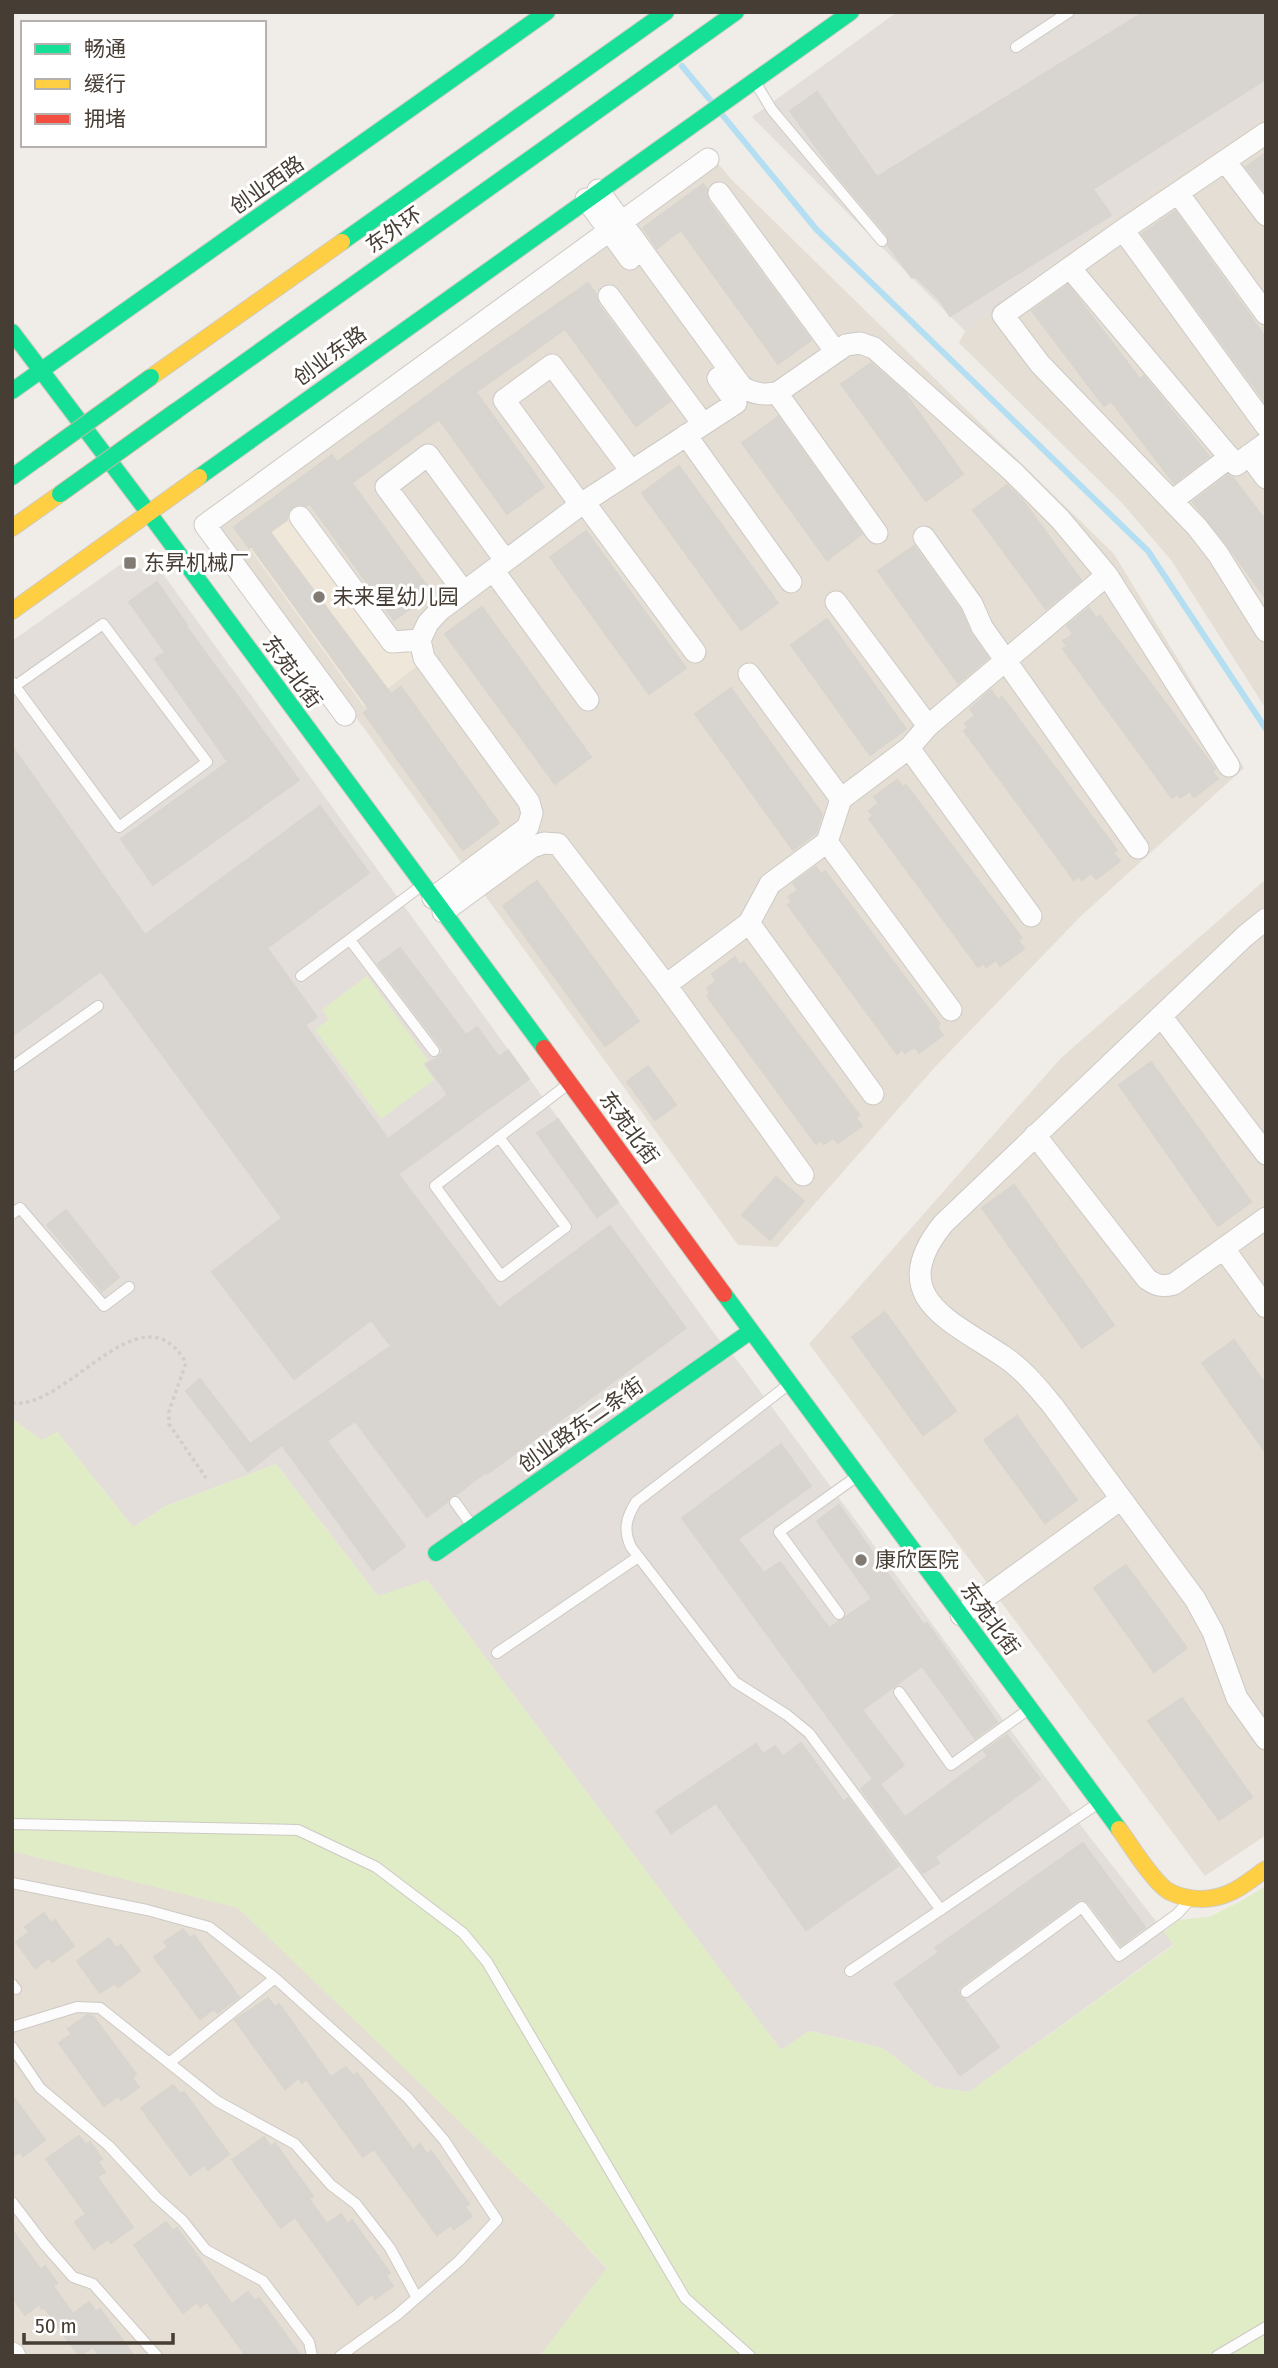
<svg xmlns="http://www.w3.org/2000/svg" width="1278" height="2368" viewBox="0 0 1278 2368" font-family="'Fira Sans Condensed','Noto Sans SC',sans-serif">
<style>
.residential{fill:#e5ded5}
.industrial{fill:#e3ded9}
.education{fill:#efe7d9}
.green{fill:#e0ecc6}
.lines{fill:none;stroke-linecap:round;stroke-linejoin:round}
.stream{stroke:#b4dff2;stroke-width:6}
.building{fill:#d8d4cf;stroke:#d8d4ce;stroke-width:2}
.lane-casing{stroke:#cdc9c4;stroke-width:12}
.street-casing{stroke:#cdc9c4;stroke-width:23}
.fast-casing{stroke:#d1cbc0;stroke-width:18}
.slow-casing{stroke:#d1cbc0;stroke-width:18}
.jam-casing{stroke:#d1cbc0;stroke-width:18}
.path{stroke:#d1cdc9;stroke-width:3.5;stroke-dasharray:3.5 3.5;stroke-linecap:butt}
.lane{stroke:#fdfcfc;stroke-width:10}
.street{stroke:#fdfcfc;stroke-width:21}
.fast{stroke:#16e098;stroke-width:16}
.slow{stroke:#ffcf43;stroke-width:16}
.jam{stroke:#f24e42;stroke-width:16}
.fast-bridge-casing{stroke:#cab8a1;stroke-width:18;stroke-linecap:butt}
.fast-bridge{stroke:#16e098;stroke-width:16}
.poi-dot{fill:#827b73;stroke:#fff;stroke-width:2.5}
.labels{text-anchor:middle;stroke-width:6;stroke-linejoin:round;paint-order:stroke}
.street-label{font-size:21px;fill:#463d34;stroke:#fff}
.poi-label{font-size:21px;fill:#463d34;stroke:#fff;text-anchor:start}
</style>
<rect width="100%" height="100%" fill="#f0ede8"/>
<path class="residential" d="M1266,116V709L1171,560L1121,502L959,343L965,331L1110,220Z
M717,162L731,179L1114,554L1244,768L1081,916L935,1067L777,1247L738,1245L219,528Z
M1266,879V1835L1205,1876L809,1344L1061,1058Z
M12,1851L238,1907L565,2223L607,2269L540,2356H12Z"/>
<path class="industrial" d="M897,12H1266V116L1110,220L965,331L752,117Z
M121,564L163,574L717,1337L740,1364L1089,1836L1174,1944L969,2092L934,2087L882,2048L810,2031L781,2050L427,1580L378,1596L276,1464L166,1506L133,1527L57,1432L43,1441L12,1419V641Z"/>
<path class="education" d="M293,516L401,646L417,657L421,663L364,707L249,548Z"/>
<path class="green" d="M367,976L428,1060L423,1064L434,1080L381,1119L315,1030L329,1019L322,1010Z
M12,1419L42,1440L57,1432L133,1527L166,1506L276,1464L378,1596L427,1580L781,2050L809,2031L882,2048L934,2087L969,2092L1174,1945L1164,1932L1179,1920L1209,1917L1241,1901L1266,1886V2356H540L607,2268L565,2223L238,1908L12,1851Z"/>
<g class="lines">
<path class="stream" d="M682,66L711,101
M720,112L816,229L1148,551L1266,729"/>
</g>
<path class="building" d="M1144,12H1266V79L1093,189L1111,215L950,316L940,300L915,276L912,278L888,245V236L835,173L790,111L817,92L877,177Z
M1266,153V193L1246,167Z
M703,184L707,189L708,201L811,340L778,364L681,230L657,248L643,228Z
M1175,211L1266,338V403L1142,234Z
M588,283L596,294L598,304L670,401L636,426L565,329L476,392L544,487L507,514L439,419L352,483L432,593L394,620L310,504L307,506L299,504L293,506L288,512L287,520L270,532L391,694L401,687L499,823L463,850L364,713L369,709L251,546L249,548L234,527L332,455L337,462L461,371Z
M1068,285L1140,379L1144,376L1209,456L1174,483L1111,401L1104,406L1032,311Z
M871,363L904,392L963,474L926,501L841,384Z
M778,417L862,534L827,560L742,443Z
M679,466L778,603L741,630L642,493Z
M1228,475L1233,478L1266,521V599L1228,546L1193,502Z
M1007,485L1023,501L1081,580L1046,609L973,510Z
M586,531L686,668L649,694L550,557Z
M914,546L961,611L971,634L988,658L958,683L878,571Z
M157,582L187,625L186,626L299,780L153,885L121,839L228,762L155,659L165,652L129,602Z
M482,607L591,757L555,784L445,634Z
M1089,608L1096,618L1100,616L1215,769L1212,771L1218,779L1194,797L1190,791L1180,798L1177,794L1172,798L1063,649L1067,646L1063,641L1073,634L1067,626Z
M827,619L906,729L870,755L791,645Z
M731,688L822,814L816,833L793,850L695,714Z
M991,690L998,700L1002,697L1117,850L1113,853L1120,861L1096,879L1091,873L1082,880L1079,876L1074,880L964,731L968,728L965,723L975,716L970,709Z
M12,746L145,935L320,806L369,873L267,948L317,1017L305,1025L388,1139L448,1095L426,1064L439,1057L443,1052L441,1047L378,964L400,948L466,1035L477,1027L499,1057L508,1050L529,1079L398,1174L499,1308L610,1226L686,1328L487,1474L486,1472L457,1494L450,1496L447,1502L427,1517L355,1421L327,1441L405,1546L373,1570L282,1445L248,1471L186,1391L200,1379L250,1444L391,1346L371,1320L294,1379L212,1272L282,1218L101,971L12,1036Z
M897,780L903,787L906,785L1022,938L1018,940L1024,949L1000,966L996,960L986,967L984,963L978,967L869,819L873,816L869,811L879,803L874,797Z
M816,867L821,874L825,871L940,1024L937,1027L943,1035L919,1053L915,1047L905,1053L902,1049L897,1054L788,905L792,902L788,897L798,890L793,883Z
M537,881L639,1021L605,1046L503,906Z
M735,957L740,965L744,962L859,1115L856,1118L862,1126L838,1143L833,1138L824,1144L821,1140L816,1144L707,996L710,993L707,988L716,981L712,974Z
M1151,1062L1251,1202L1218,1226L1119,1085Z
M648,1066L676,1105L655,1120L627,1082Z
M558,1119L618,1202L597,1217L537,1133Z
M776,1177L804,1201L770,1240L742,1215Z
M1014,1185L1114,1325L1082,1348L982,1208Z
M66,1210L119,1277L102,1291L47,1225Z
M885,1312L956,1411L923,1435L852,1337Z
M1234,1340L1266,1385V1453L1202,1363Z
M1017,1416L1077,1500L1045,1523L984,1440Z
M781,1444L811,1486L738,1539L764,1573L780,1562L829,1628L872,1599L817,1521L839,1505L924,1625L927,1623L997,1722L975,1738L922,1666L862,1710L904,1765L880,1784L905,1817L988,1756L984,1751L1007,1735L1040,1779L935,1857L939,1863L923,1873L861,1789L873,1779L682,1518Z
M1126,1565L1187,1648L1154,1672L1094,1588Z
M1182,1698L1252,1797L1219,1820L1148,1721Z
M801,1743L844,1802L848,1798L898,1866L806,1930L716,1803L671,1833L656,1811L756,1744L763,1754L775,1746L783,1756Z
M1083,1843L1145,1927L1121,1945L1088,1902L1080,1899L961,1986L958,1989L959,1996L965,2000L999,2047L960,2075L895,1984L939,1952L935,1948Z
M44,1913L51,1923L55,1920L74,1946L52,1962L49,1958L35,1968L16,1942L29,1932L25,1927Z
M183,1929L190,1938L194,1935L239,1997L217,2013L214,2009L200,2019L154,1957L168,1947L164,1942Z
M109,1938L116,1948L121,1945L140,1971L118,1987L115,1983L100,1993L77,1961Z
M268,1998L275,2007L279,2004L331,2077L346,2067L353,2076L357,2073L413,2150L420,2144L427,2154L431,2151L469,2204L465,2207L472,2216L454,2229L451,2225L437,2235L374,2149L363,2157L306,2079L302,2083L299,2078L285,2089L235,2020Z
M87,2015L93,2016L124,2058L136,2074L132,2078L139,2087L121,2100L118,2096L104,2106L59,2043L72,2034L68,2029Z
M173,2085L180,2094L184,2092L229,2154L208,2170L204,2165L190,2175L141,2108Z
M12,2095L45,2140L23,2156L20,2152L12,2157Z
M79,2136L86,2145L90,2142L102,2159L98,2162L105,2172L97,2177L133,2227L111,2243L108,2239L94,2249L75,2222L86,2214L46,2159Z
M264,2137L271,2147L275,2143L313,2196L309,2199L327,2224L341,2214L348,2224L352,2220L390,2273L386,2276L393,2286L375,2299L372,2294L358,2305L295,2217L281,2228L232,2160Z
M166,2222L173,2231L177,2228L232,2304L248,2292L255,2301L259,2298L301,2356H246L207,2302L200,2307L197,2302L183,2313L134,2245Z
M12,2230L41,2270L45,2266L57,2283L53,2286L73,2314L89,2302L96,2312L100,2309L134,2356H100L93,2347L79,2356L44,2307L42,2309L39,2304L25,2315L12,2297Z"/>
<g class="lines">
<defs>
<path id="lane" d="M1016,47L1069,12
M755,82L772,110L882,241
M12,682L15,686L119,827L207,762L103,624L15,686
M350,940L434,1051
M301,976L421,886
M12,1067L98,1006
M499,1137L566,1227L501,1276L435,1186L567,1085
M12,1214L20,1208L104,1306L129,1287
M788,1385L636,1502C626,1518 623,1530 631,1547L735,1682L787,1715L809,1733L941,1910
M455,1502L472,1526
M839,1614L779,1532L856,1477
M497,1653L638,1557
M899,1692L951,1765L1029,1709
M12,1824L298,1830L376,1867L463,1933L487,1962L685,2298L750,2356
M12,1883L147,1910L209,1927L275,1978L407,2097L444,2140L497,2220L459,2261L397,2315L340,2356
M850,1971L1097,1804
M12,1984L16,1989
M966,1992L1082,1907L1119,1956L1177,1914L1189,1901
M12,2027L77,2007L100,2008L217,2101L295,2144L331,2185L356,2204L390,2248L416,2296
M12,2047L40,2088L109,2146L156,2197L183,2221L206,2250L263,2281L309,2342L312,2356
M169,2063L275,1978
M12,2202L44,2244L73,2277L93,2284L157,2356
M12,2347L18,2350L21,2356
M1217,2356L1266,2327"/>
<path id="street" d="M1266,133L1123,230L1003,315L1040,364L1197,527L1218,554L1266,631
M1225,161L1266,215
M719,193L836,352
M1178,193L1266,314
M586,199L630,259
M1123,230L1266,426
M1070,268L1236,465L1266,443
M609,296L703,424
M777,393L877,533
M686,435L791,582
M1249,455L1266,478
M1172,501L1230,457
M584,502L695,652
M580,504L504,400L552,365L631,471
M300,517L392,642L420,640
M924,537L972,604L982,627L1138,848
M493,570L588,700
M1107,575L1229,766
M464,592L386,487L428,455L505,560
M836,602L928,726
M749,674L841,799
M345,715L205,525L708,159
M909,748L1031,916
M827,842L951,1010
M433,898L528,827L532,813L529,802L424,658L420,640L428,623L440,610L584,502L736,403L718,378
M443,912L532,847L544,843L558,844L666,985L749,923L770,884L827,842L841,799L909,748L928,726L1107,575L1060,519L1013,472L874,348L860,343L846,345L777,393C763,395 754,394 742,387L598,190
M1266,919L1245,936L943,1224C885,1296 949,1320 1003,1356C1023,1369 1038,1388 1053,1406L1195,1599L1213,1632L1237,1698L1266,1739
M749,923L873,1094
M666,985L803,1175
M1161,1016L1266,1154
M1035,1135L1147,1279C1157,1286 1162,1287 1174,1284L1266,1218
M1224,1249L1266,1307
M961,1615L1121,1499"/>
<path id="fast" d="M342,242L666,12
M12,332L148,512L544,1048
M12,391L547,12
M176,411L736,12
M12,477L37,459
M199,477L851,12
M724,1294L1119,1829
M436,1553L751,1331"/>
<path id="slow" d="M151,377L342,242
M12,528L60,494
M12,611L199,477
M1119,1829C1130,1844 1155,1885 1170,1892C1188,1901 1212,1901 1229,1893C1242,1888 1254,1877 1266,1869"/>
<path id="jam" d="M544,1048L724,1294"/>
</defs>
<use href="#lane" class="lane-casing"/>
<use href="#street" class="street-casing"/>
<use href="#fast" class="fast-casing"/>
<use href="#slow" class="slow-casing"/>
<use href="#jam" class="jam-casing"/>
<path class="path" d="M12,1403C67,1411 142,1284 186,1363L169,1411V1424L206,1478"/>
<use href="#lane" class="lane"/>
<use href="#street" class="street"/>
<use href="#fast" class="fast"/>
<use href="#slow" class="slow"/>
<use href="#jam" class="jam"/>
<defs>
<path id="fast-bridge" d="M37,459L151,377
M60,494L176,411"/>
</defs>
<use href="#fast-bridge" class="fast-bridge-casing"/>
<use href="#fast-bridge" class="fast-bridge"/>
</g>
<g class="poi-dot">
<rect x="123" y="556" width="14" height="14" rx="3.5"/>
<circle cx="319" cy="597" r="7"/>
<circle cx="861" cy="1560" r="7"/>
</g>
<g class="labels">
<g class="street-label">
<text transform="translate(267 185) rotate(-35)" y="7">创业西路</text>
<text transform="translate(394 230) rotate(-35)" y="7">东外环</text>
<text transform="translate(330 356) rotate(-36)" y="7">创业东路</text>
<text transform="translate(292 672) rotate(54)" y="7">东苑北街</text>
<text transform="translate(629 1128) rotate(54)" y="7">东苑北街</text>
<text transform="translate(581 1425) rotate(-35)" y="7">创业路东二条街</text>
<text transform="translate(990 1619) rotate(54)" y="7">东苑北街</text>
</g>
<g class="poi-label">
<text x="144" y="570">东昇机械厂</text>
<text x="333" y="604">未来星幼儿园</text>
<text x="875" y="1567">康欣医院</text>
</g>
</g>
<rect width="1278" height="2368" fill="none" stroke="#463d34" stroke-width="28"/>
<rect x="21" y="21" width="245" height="126" fill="#ffffff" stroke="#b5b1ae" stroke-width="2"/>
<rect x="35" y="44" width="35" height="10" fill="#16e098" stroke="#b5b1ae" stroke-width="2"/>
<text x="84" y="56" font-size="21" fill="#463d34">畅通</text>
<rect x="35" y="79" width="35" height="10" fill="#ffcf43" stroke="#b5b1ae" stroke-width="2"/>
<text x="84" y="91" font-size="21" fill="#463d34">缓行</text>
<rect x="35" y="114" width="35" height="10" fill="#f24e42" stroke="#b5b1ae" stroke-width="2"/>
<text x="84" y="126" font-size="21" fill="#463d34">拥堵</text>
<path d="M24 2333v10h149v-10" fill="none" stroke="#463d34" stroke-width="3.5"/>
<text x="35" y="2333" font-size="21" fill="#463d34" stroke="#ffffff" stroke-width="5" paint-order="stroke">50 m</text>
</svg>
